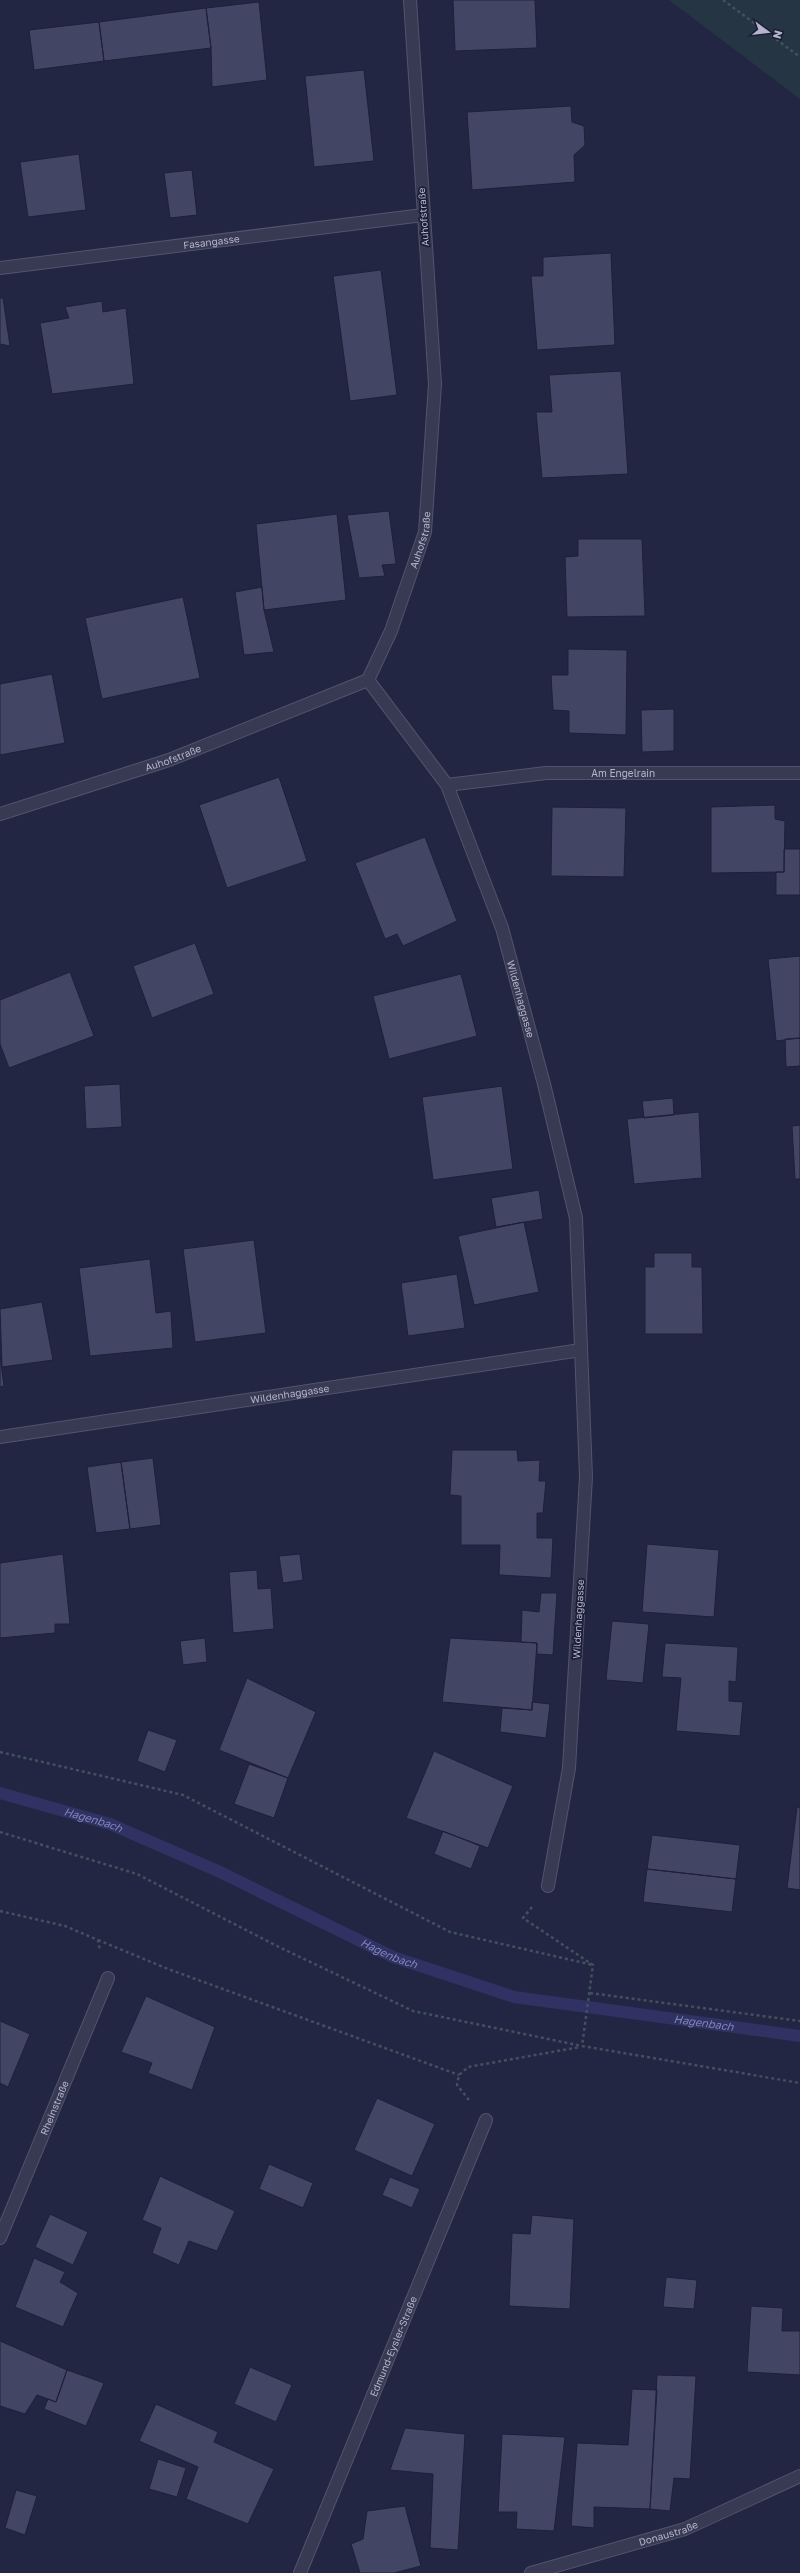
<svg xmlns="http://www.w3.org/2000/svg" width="800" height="2573" viewBox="0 0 800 2573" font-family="'Golos Text',sans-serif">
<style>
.green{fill:#253543}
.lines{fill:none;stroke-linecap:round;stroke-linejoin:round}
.stream{stroke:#2f3262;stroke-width:12}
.building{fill:#424564;stroke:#1e2039}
.minor-casing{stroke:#53546c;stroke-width:14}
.path{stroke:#41515d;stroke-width:2.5;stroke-dasharray:3 3;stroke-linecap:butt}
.minor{stroke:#383952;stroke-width:12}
.labels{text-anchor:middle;stroke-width:3.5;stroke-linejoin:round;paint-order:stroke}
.street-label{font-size:10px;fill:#b4b5cc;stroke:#1c1e37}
.water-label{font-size:11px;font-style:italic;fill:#8185ba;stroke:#1c1e37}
</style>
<rect width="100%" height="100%" fill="#232642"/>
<path class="green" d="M669,0H800V99Z"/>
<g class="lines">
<path class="stream" id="s1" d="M0,1793L110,1824L218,1871L393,1957L514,1997L800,2036"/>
</g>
<path class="building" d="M453,0H535L537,48L455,51Z
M259,2L267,80L212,87L211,48L206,8Z
M206,8L211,48L104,61L99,22Z
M99,22L104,61L34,70L29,30Z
M364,70L374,161L314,167L305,76Z
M571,106L572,122L584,126L585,145L574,155L575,182L472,190L467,112Z
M79,154L86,210L28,217L20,162Z
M192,170L197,215L170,218L164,173Z
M611,253L615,345L537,350L531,276H543V257Z
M381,270L397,395L350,401L333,276Z
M0,298H3L10,346L0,344Z
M102,301L103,312L126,308L134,384L52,394L40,323L69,318L65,307Z
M621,371L628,474L542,478L536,412H552L549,375Z
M389,511L396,564L382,565L385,576L359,578L347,515Z
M337,514L346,600L264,610L256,524Z
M578,539H642L645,616L567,617L565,557L578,556Z
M262,587L264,610L274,652L244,655L235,592Z
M183,597L200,678L102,699L85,618Z
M568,649L627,650L626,735L569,733V711L553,710L551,675H568Z
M52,674L65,743L0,755V684Z
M674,709V751L642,752L641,710Z
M279,777L307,861L227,888L199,805Z
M775,805V819L785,821L784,872L711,873V807Z
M552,807L626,808L624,877L551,876Z
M425,837L457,921L403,946L397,934L385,939L355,863Z
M784,849H800V895H776V872H784Z
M195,943L214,994L152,1018L133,966Z
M800,956V1038L776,1041L768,959Z
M70,972L94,1036L9,1068L0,1044V1000Z
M461,974L477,1036L389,1059L373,996Z
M800,1038V1066L786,1067L785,1039Z
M120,1084L122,1127L86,1129L84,1086Z
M502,1086L513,1169L433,1180L422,1097Z
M673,1098L674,1115L644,1118L642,1101Z
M699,1112L702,1178L634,1184L627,1119Z
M800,1125V1179H795L792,1126Z
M539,1190L543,1219L496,1227L491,1198Z
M524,1222L539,1292L474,1305L458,1236Z
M254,1240L266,1333L195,1342L183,1249Z
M654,1253H692V1267H702L703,1334H645V1267H654Z
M150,1259L156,1313L171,1311L173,1348L90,1356L79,1268Z
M457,1274L465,1328L408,1336L401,1283Z
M42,1302L53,1360L2,1367L0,1309Z
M0,1355L4,1386L0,1387Z
M452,1450H517L518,1461L540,1460L539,1481H546L543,1513H537V1538H553L551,1578L499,1575L500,1545H461V1496L450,1495Z
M153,1458L161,1525L130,1529L121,1462Z
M121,1462L130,1529L96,1533L87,1467Z
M647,1544L719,1550L714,1617L642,1612Z
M63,1554L70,1624H55V1633L0,1638V1563Z
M300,1554L303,1580L283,1583L279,1556Z
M257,1570L258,1589L271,1588L274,1629L233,1633L229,1572Z
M541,1593H557L553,1655L537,1654V1643L521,1642L522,1610L539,1612Z
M612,1621L649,1624L643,1683L606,1680Z
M205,1638L207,1662L183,1665L180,1641Z
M450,1638L537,1643L532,1710L442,1702Z
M665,1643L738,1647L736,1682L729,1681V1701L743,1702L740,1736L676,1731L681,1678L662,1677Z
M247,1678L316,1712L288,1778L219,1750Z
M532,1702L550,1704L546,1738L500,1732L502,1708L532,1710Z
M148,1730L177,1740L165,1772L137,1761Z
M434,1751L513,1786L488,1848L406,1818Z
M249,1764L288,1778L274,1818L234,1804Z
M797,1807L800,1808V1890L787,1888Z
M443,1831L480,1846L471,1869L434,1854Z
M652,1835L740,1845L736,1879L647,1869Z
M647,1869L736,1879L732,1912L643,1902Z
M146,1996L215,2027L192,2090L148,2073L152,2063L121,2052Z
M0,2021L30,2034L8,2087L0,2083Z
M377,2098L435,2124L412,2176L354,2150Z
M269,2164L313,2183L303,2208L259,2189Z
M160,2176L235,2211L217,2251L189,2241L179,2265L152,2253L161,2228L142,2220Z
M390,2177L420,2189L412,2208L382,2195Z
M50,2214L88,2232L73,2265L35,2247Z
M532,2215L574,2219L570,2309L509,2306L512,2233L530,2234Z
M34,2258L65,2272L60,2282L78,2293L63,2327L15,2307Z
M666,2277L697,2280L694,2309L663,2307Z
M751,2306L783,2308L782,2331H800V2375L747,2372Z
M0,2341L67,2370L56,2402L37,2395L25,2414L0,2406Z
M250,2367L292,2385L276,2422L234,2404Z
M67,2370L104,2383L86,2426L44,2409L48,2399L56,2402Z
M657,2375L696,2376L690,2479L674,2478L670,2511L650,2509Z
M632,2389L657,2390L650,2509L594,2507V2528L571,2526L577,2443L628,2445Z
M156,2404L218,2432L214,2442L274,2469L248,2524L186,2499L198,2467L139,2441Z
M405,2428L465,2434L458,2550L430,2548L433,2474L390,2470Z
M502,2434L565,2437L554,2531L516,2529L517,2512H498Z
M158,2459L186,2468L177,2497L149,2489Z
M16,2490L37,2496L25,2535L5,2528Z
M405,2506L421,2566L394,2573H360L351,2544L363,2539L367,2511Z"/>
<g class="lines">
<defs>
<g id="minor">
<path id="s2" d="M0,268L423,215"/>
<path id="s3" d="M368,680L447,785L502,928L544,1084L576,1218L586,1477L569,1768L548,1886"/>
<path id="s4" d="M447,785L546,773H800"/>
<path id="s5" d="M0,814L169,760L368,680L391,631L425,532L435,384L410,0"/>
<path id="s6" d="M0,1437L581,1350"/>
<path id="s7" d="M0,2238L108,1978"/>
<path id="s8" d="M300,2573L486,2120"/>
<path id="s9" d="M531,2573L685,2529L800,2476"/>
</g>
</defs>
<use href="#minor" class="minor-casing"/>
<path class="path" d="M723,0L800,57
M0,1752L183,1795L450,1932L593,1965
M0,1832L137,1874L279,1947L413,2011L582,2046L800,2083
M532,1907L523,1918L593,1965L582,2046
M0,1911L65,1926L98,1940L100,1951
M98,1940L168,1969L459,2075
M590,1993L800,2021
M469,2100L457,2085L459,2075L468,2067L580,2047"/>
<use href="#minor" class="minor"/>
</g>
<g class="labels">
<g class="street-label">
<text transform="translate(423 217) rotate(-94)" y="4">Auhofstraße</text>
<text dy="4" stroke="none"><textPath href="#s2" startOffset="213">Fasangasse</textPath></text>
<text dy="4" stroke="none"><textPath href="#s5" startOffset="542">Auhofstraße</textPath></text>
<text dy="4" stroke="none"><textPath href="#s5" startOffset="182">Auhofstraße</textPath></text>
<text dy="4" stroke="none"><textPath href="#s4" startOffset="177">Am Engelrain</textPath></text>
<text dy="4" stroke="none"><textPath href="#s3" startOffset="358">Wildenhaggasse</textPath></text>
<text dy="4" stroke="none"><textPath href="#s6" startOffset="293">Wildenhaggasse</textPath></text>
<text transform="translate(578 1619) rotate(-87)" y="4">Wildenhaggasse</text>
<text dy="4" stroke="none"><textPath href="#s7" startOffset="141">Rheinstraße</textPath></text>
<text dy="4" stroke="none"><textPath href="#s8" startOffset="245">Edmund-Eysler-Straße</textPath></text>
<text dy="4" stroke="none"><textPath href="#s9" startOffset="143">Donaustraße</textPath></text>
</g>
<g class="water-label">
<text dy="4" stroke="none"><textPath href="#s1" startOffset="97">Hagenbach</textPath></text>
<text dy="4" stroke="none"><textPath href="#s1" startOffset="422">Hagenbach</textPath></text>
<text dy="4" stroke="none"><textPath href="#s1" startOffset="746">Hagenbach</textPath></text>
</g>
</g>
<g transform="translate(768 32) rotate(105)" stroke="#1c1e37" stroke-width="3" paint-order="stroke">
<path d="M0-3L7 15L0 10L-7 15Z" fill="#b4b5cc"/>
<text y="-6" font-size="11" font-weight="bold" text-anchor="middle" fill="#b4b5cc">N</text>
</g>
</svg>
